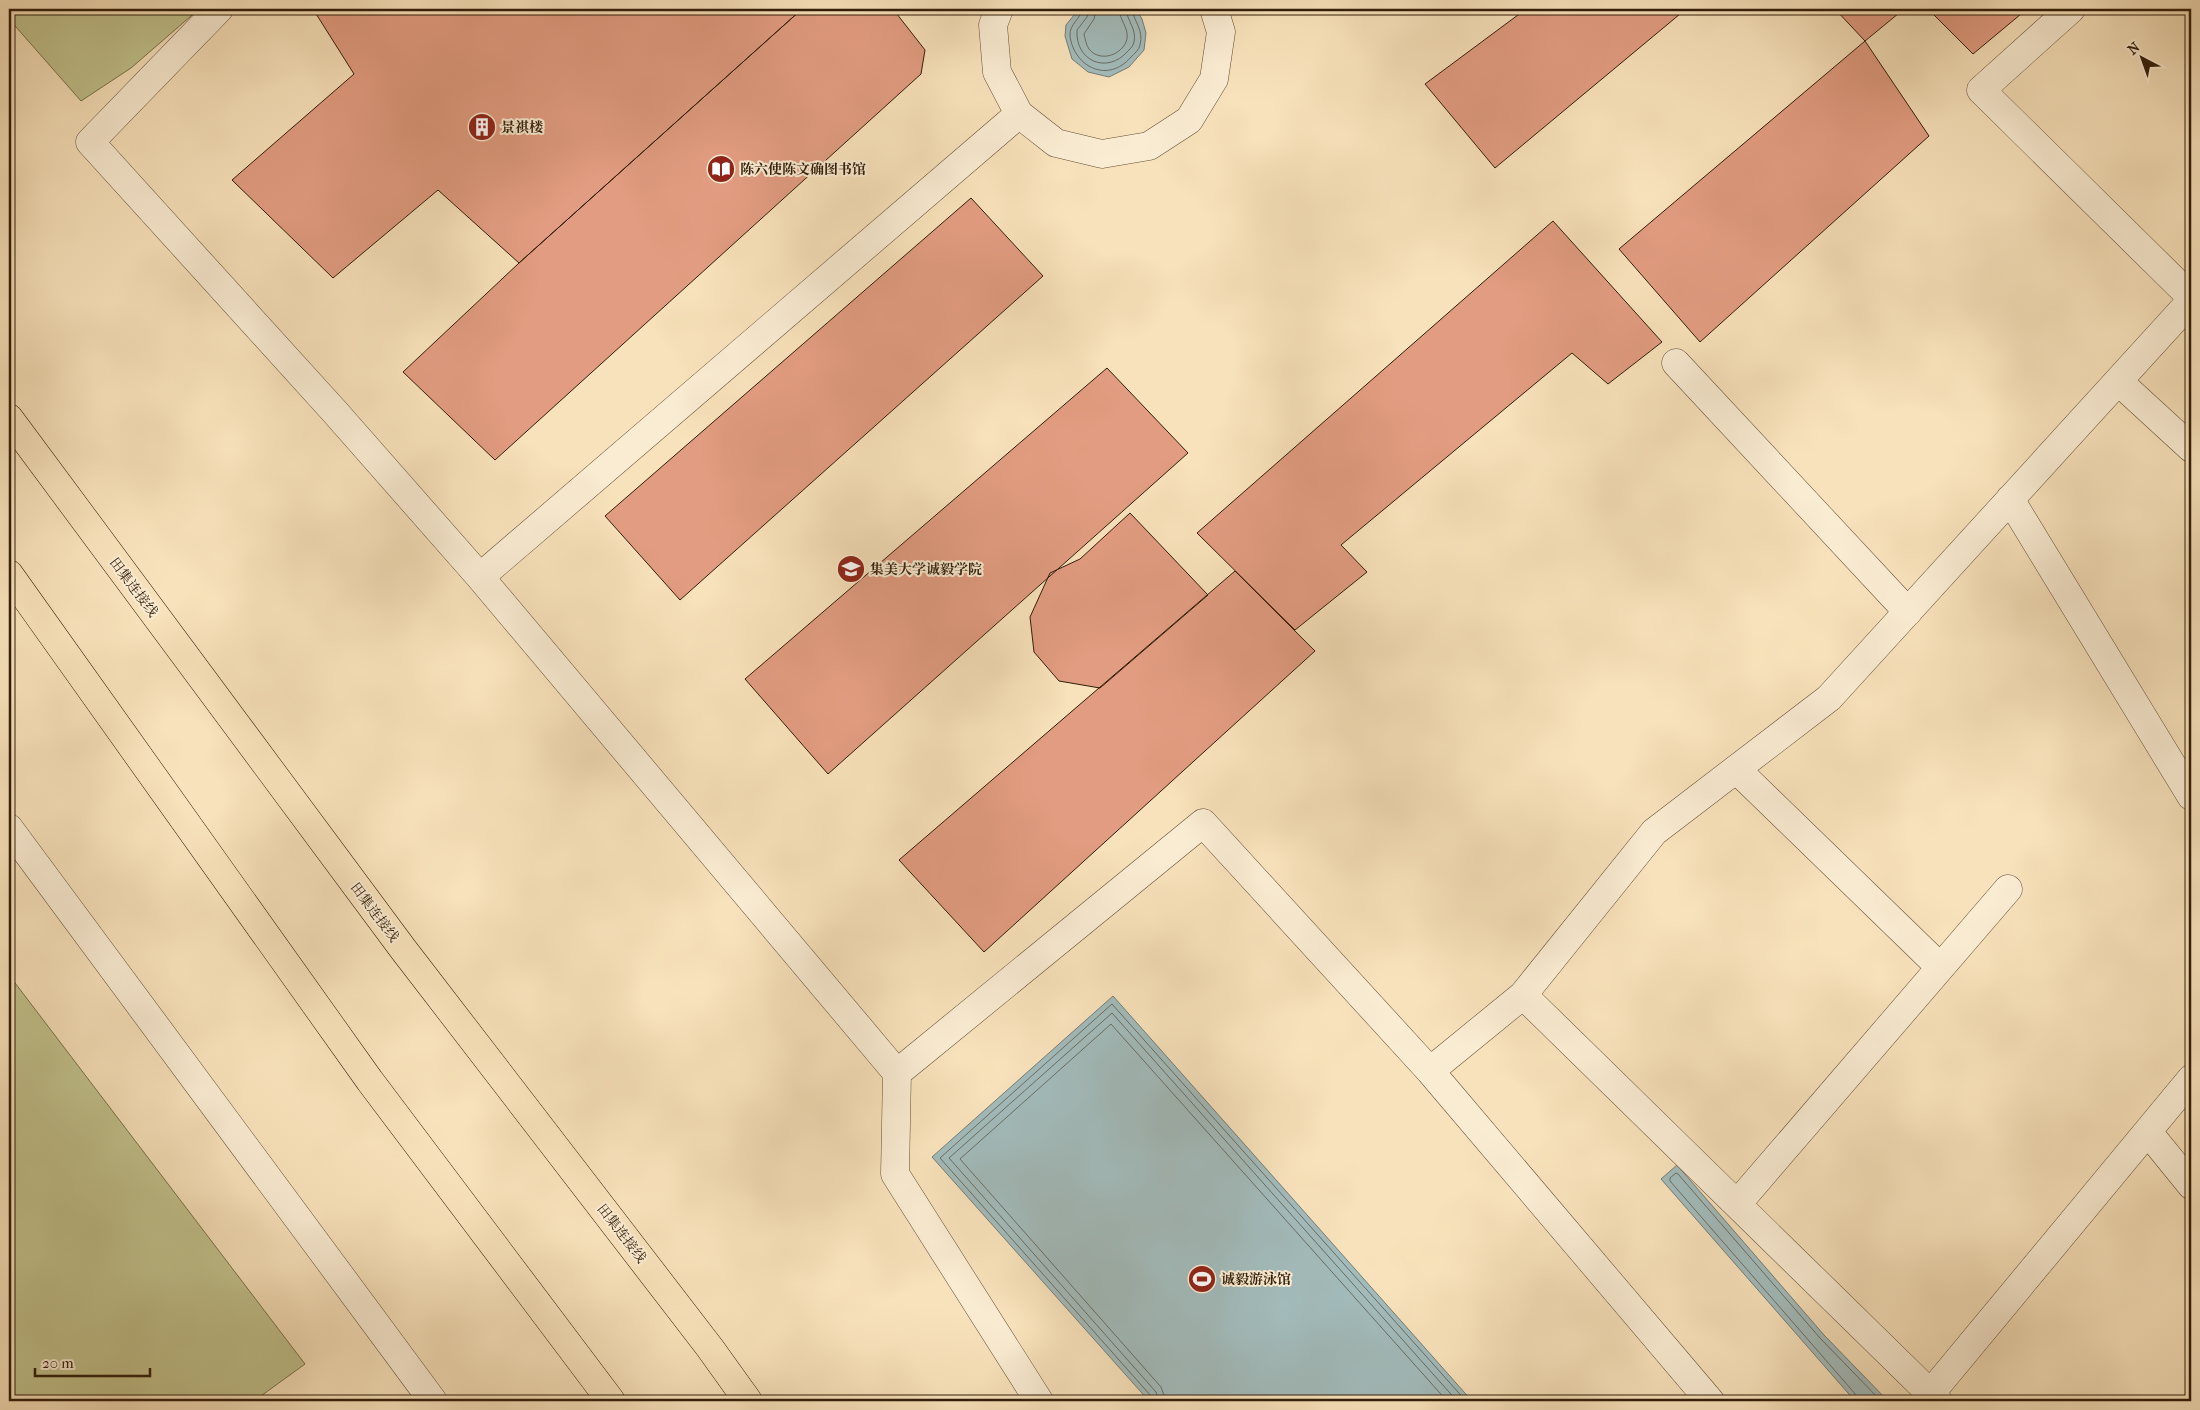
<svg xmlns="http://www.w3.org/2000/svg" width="2200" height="1410" viewBox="0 0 2200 1410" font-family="'IM FELL French Canon','Noto Serif SC',serif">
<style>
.green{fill:#c1c28d;stroke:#79704b}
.water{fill:#a2bbbb;stroke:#757c74}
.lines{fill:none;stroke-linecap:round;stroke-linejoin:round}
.shore{stroke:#6a6c62;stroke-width:1}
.building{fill:#e29c81;stroke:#311d09}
.minor-casing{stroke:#634e36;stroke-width:29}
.highway-casing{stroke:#311d09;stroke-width:29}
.minor{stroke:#faecd3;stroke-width:28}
.highway{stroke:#f8e2bb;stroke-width:28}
.labels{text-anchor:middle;stroke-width:4;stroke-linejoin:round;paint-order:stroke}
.poi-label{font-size:14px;font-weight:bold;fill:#311d09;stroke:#faecd3;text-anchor:start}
.street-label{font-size:14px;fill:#311d09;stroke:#faecd3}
</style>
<rect width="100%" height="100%" fill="#f8e2bb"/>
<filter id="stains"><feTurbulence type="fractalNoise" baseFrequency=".004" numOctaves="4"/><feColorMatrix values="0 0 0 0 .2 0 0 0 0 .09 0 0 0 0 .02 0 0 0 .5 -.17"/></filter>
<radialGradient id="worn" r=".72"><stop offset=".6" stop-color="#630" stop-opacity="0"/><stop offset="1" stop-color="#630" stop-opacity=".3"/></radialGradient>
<path class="green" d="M9,9H199L131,68L81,101L9,19Z
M9,975L305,1364L254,1401H9Z"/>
<path class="water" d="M1079,9H1136L1142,19L1146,33L1144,50L1129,67L1109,77L1088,72L1072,59L1065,36L1066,25Z
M1113,996L1472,1401H1149L932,1157Z
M1677,1165L1824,1335L1888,1401H1855L1661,1179Z"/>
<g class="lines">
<path class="shore" d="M1082,9C1081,19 1069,24 1070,36C1074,67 1108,84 1131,57C1134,54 1139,50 1140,45C1144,30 1134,22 1132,9
M1089,9L1087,17L1077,30C1075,61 1107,75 1128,51C1131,48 1133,46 1134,42C1137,29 1127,21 1126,9
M1096,9L1094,19L1084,34C1085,38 1086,45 1089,49C1100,63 1123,55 1127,39C1129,28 1119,19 1119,9
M1152,1401L1151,1396L940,1158L1112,1004L1466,1401
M1159,1401L1156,1392L949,1158L1112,1013L1457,1401
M1166,1401L1161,1387L960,1159L1111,1024L1447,1401
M1858,1401L1857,1396L1670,1181V1178L1676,1173L1678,1174L1820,1338L1881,1401"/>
</g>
<path class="building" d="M313,9H802L519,263L438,190L333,278L232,180L354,74Z
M802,9H893L925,50L921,74L495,460L403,372L519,263Z
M1526,9H1686L1495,168L1425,84Z
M1835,9H1904L1865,41Z
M1928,9H2027L1973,54Z
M1865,41L1929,136L1700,342L1619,249Z
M971,198L1043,276L680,600L605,516Z
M1553,221L1662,342L1608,384L1572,353L1341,545L1367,572L1295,630L1197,533Z
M1107,368L1188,453L828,774L745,679Z
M1130,513L1208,595L1100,688L1059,681L1034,652L1030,617L1050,573L1080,559Z
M1235,571L1315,651L984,952L899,860Z"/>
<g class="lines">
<defs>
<path id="minor" d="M219,9L90,142L335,412L480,577L897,1073L895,1174L1039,1401
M999,9L993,25L997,72L1019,114L1056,143L1102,154L1149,146L1189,120L1214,79L1221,32L1214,9
M2071,9L1981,90L2191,297
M1676,363L1908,612
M2118,381L2191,448
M2010,499L2191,796
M480,577L1019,114
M1736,769L1940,967
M9,828L433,1401
M1523,995L1938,1401
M1430,1071L1523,995L1654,832L1829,698L2191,301
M897,1073L1203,823L1430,1071L1710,1401
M2148,1132L2191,1185
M1737,1204L2008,889
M1930,1394L2191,1079"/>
<path id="highway" d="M9,418L403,949L710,1348L748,1401
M9,574L370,1081L611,1401"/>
</defs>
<use href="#minor" class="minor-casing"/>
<use href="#highway" class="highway-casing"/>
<use href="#minor" class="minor"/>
<use href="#highway" class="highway"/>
</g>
<defs>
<symbol id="building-disc" viewBox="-11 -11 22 22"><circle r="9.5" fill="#8f2418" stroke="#faecd3"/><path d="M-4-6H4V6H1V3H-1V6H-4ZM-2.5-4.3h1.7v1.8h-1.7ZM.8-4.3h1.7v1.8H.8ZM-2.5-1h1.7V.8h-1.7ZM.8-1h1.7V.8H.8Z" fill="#fff"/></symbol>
<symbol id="library-disc" viewBox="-11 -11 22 22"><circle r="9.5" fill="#8f2418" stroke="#faecd3"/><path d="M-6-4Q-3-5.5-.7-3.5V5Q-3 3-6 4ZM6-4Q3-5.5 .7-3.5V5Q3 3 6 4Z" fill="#fff"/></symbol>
<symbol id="university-disc" viewBox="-11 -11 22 22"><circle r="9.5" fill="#8f2418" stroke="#faecd3"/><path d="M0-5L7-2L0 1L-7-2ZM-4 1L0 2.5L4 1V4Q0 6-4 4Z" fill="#fff"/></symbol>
<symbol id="stadium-disc" viewBox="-11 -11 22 22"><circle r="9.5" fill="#8f2418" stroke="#faecd3"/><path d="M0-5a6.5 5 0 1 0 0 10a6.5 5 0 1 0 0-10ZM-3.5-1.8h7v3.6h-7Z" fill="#fff"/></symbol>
</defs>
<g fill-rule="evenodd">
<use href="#building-disc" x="466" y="111" width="32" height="32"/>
<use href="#library-disc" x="705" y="153" width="32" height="32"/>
<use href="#university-disc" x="835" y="553" width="32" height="32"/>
<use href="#stadium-disc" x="1186" y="1263" width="32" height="32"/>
</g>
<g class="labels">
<g class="poi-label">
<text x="501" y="132">景祺楼</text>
<text x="740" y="174">陈六使陈文确图书馆</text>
<text x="870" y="574">集美大学诚毅学院</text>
<text x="1221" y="1284">诚毅游泳馆</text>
</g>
<g class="street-label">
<text transform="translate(134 587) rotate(53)" y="5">田集连接线</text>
<text transform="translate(375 912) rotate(53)" y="5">田集连接线</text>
<text transform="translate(622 1233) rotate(52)" y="5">田集连接线</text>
</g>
</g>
<rect width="2200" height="1410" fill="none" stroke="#f8e2bb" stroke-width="30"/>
<rect x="10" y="10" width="2180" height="1390" fill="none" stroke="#311d09" stroke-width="2.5"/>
<rect x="15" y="15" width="2170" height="1380" fill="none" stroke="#311d09"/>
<g transform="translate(2142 58) rotate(319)" stroke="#faecd3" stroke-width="4" paint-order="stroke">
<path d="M0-4L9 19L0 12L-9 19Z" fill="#311d09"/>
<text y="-8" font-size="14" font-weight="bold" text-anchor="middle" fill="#311d09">N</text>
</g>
<path d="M35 1368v8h115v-8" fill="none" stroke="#311d09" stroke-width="2.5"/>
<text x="42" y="1368" font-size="15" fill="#311d09" stroke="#faecd3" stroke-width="4" paint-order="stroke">20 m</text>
<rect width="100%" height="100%" filter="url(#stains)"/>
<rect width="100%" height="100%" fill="url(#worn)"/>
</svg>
